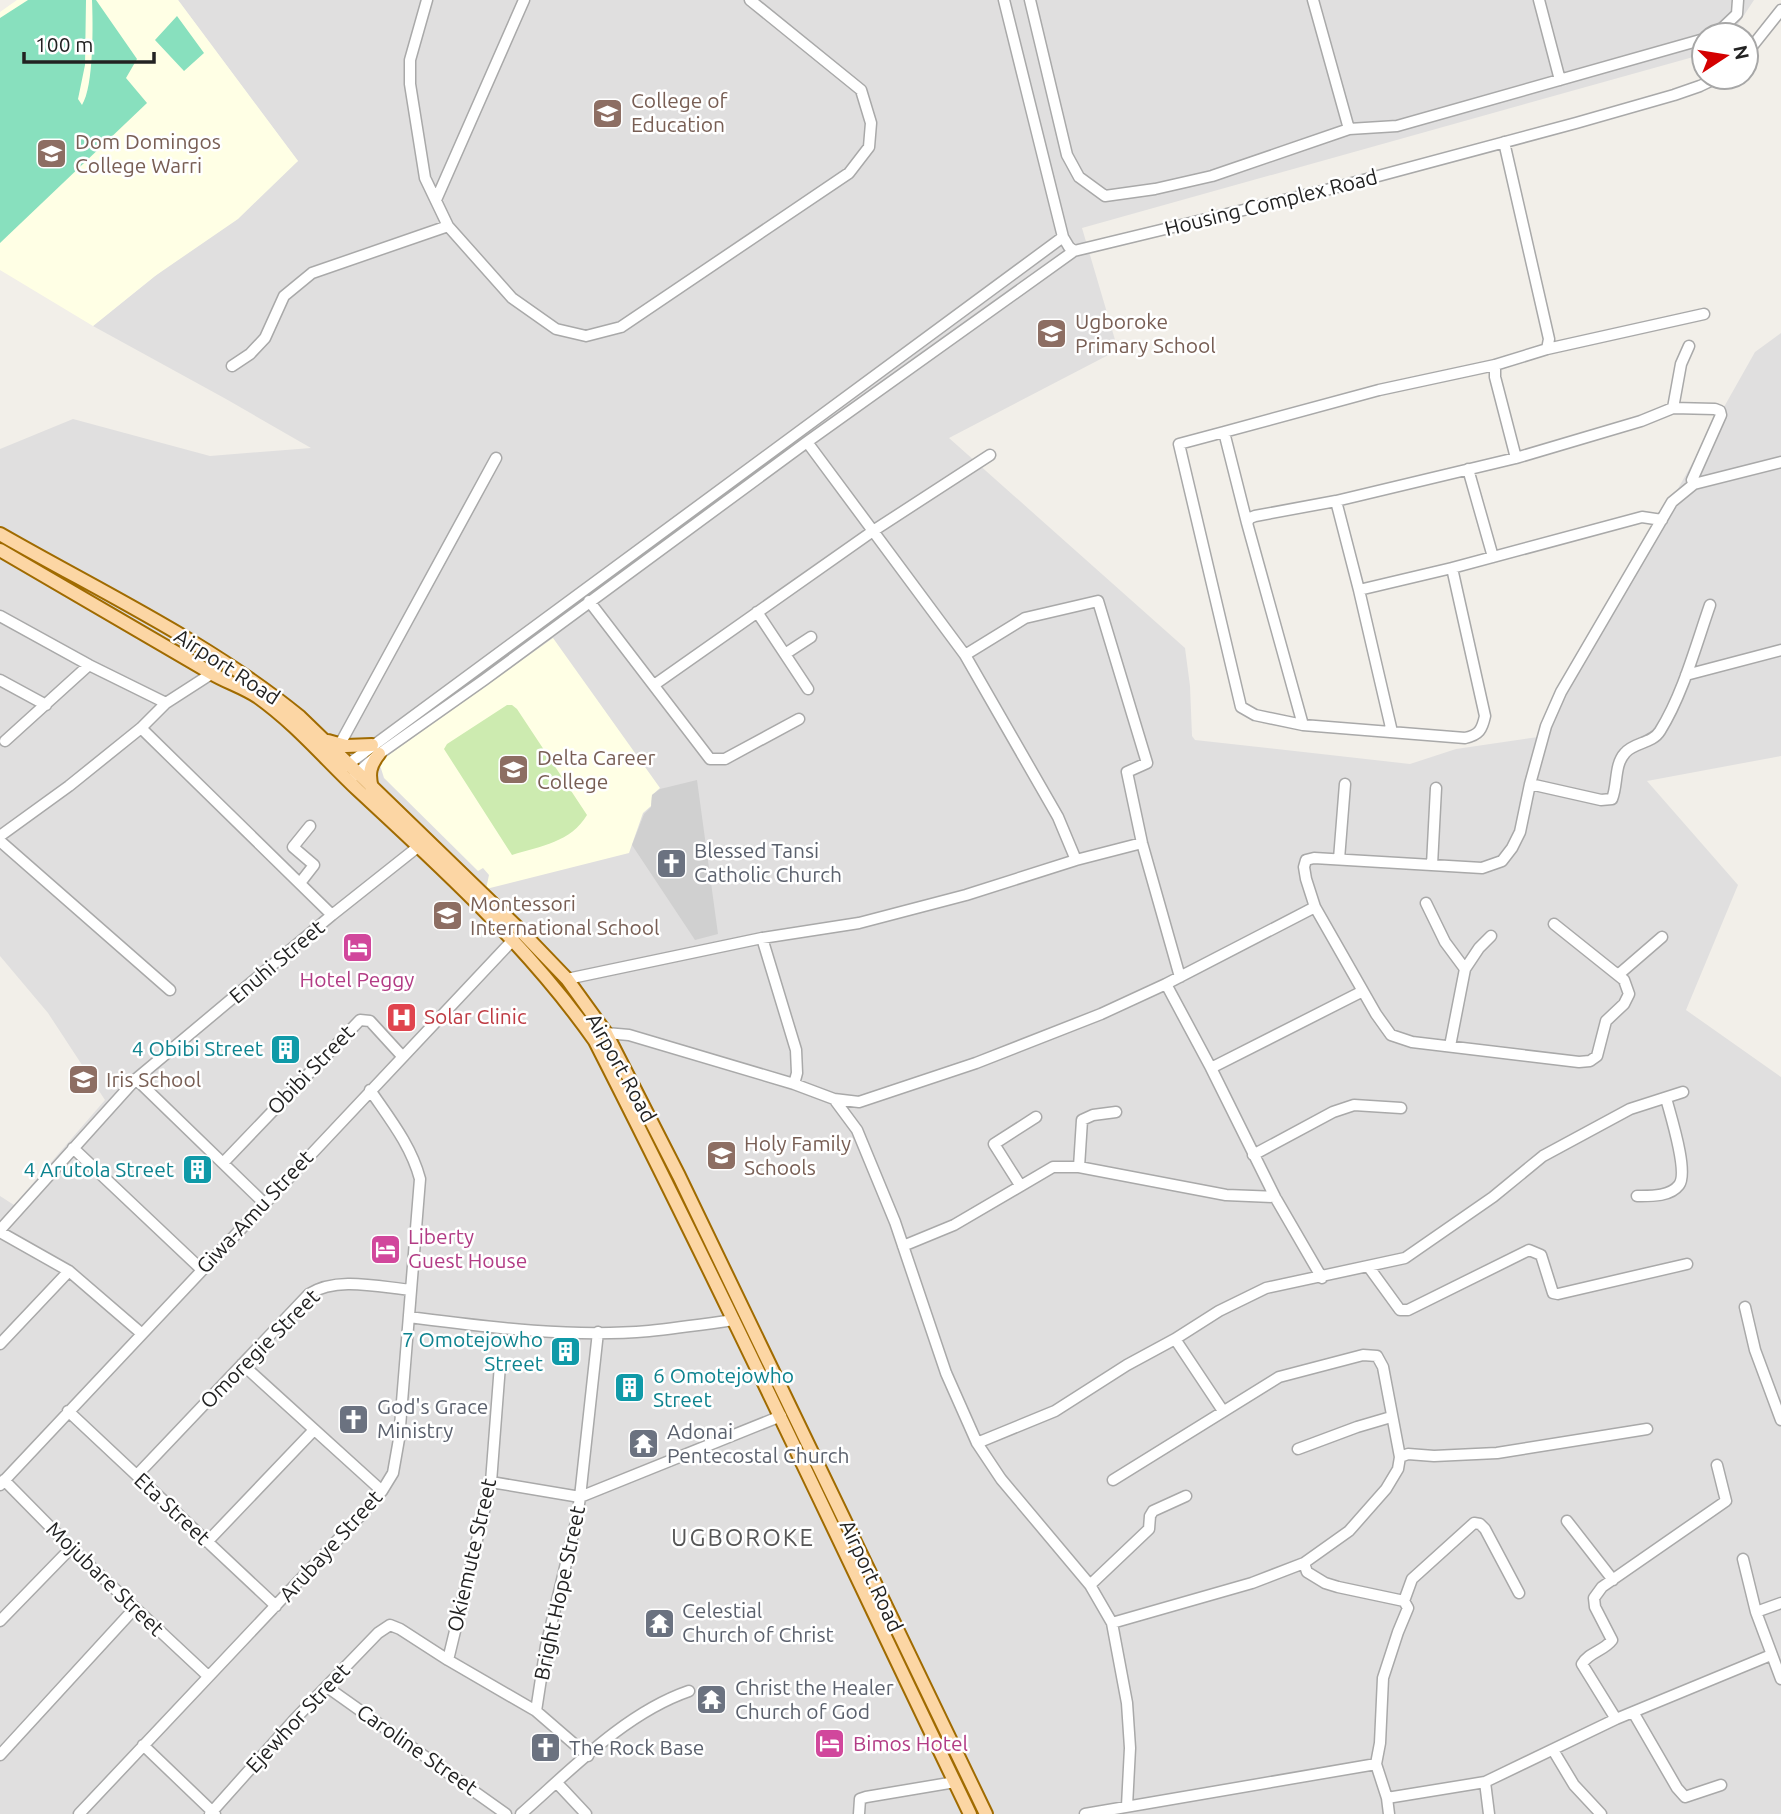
<svg xmlns="http://www.w3.org/2000/svg" width="1781" height="1814" viewBox="0 0 1781 1814" font-family="Ubuntu,sans-serif">
<style>
.residential{fill:#e0dfdf}
.education{fill:#ffffe5}
.religious{fill:#d0d0d0}
.grass{fill:#cdebb0}
.pitch{fill:#88e0be}
.lines{fill:none;stroke-linecap:round;stroke-linejoin:round}
.minor-casing{stroke:#a9a9a9;stroke-width:13}
.major-casing{stroke:#a06b00;stroke-width:16}
.minor{stroke:#fff;stroke-width:10}
.major{stroke:#fcd6a4;stroke-width:12}
.labels{text-anchor:middle;stroke-width:5;stroke-linejoin:round;paint-order:stroke}
.education-label{font-size:21px;fill:#785e54;stroke:#fff;text-anchor:start}
.street-label{font-size:21px;fill:#222;stroke:#fff}
.worship-label{font-size:21px;fill:#5b616d;stroke:#fff;text-anchor:start}
.hotel-label{font-size:21px;fill:#b23c85;stroke:#fff;text-anchor:start}
.health-label{font-size:21px;fill:#be3a42;stroke:#fff;text-anchor:start}
.culture-label{font-size:21px;fill:#0d838f;stroke:#fff;text-anchor:end}
.quarter-label{font-size:24px;letter-spacing:2px;fill:#555;stroke:#fff}
</style>
<rect width="100%" height="100%" fill="#f2efe9"/>
<path class="residential" d="M178,0H1754L1731,35H1704V54L1082,228L1118,350L949,438L1185,648L1190,686L1192,736L1195,740L1410,764L1456,749L1538,737L1755,352L1781,333V756L1647,781L1738,885L1686,1010L1781,1077V1814H0V1196L14,1205L105,1100L48,1013L0,956V449L73,419L210,456L311,448L226,399L93,326L298,161Z"/>
<path class="education" d="M17,0H178L298,161L238,219L155,276L93,326L0,270V12Z
M553,638L660,788L652,795L651,806L643,813L629,853L486,889L489,875L483,868L478,871L384,778L379,762Z"/>
<path class="religious" d="M697,780L718,934L695,940L632,845L644,814L651,807L652,795L660,789Z"/>
<path class="grass" d="M507,705H512L517,709L587,815C571,842 541,846 512,855L444,749L447,744Z"/>
<path class="pitch" d="M28,0H86L85,65L78,99L82,105C94,87 93,23 92,0H96L137,59L126,78L147,103L0,243V18Z
M177,16L204,53L184,71L155,40Z"/>
<g class="lines">
<defs>
<path id="minor" d="M427,0L410,60V84L425,178L448,226L512,298L556,329L586,336L621,327L849,173L869,147L871,123L861,90L750,0
M1004,0L1063,237L1069,247L1074,251L1326,190L1576,123L1674,95L1700,86L1719,77
M1030,0L1067,155L1079,177L1105,196L1155,189L1212,176L1349,129L1397,126L1704,39
M1313,0L1349,129
M1539,0L1560,80
M1715,35L1737,14L1738,0
M1746,54L1781,10
M1504,142L1549,339L1547,349L1495,365V377L1516,458
M436,200L524,0
M1547,349L1704,314
M232,366L250,354L265,338L284,296L312,273L448,226
M1673,408L1681,364L1689,346
M1224,432L1379,390L1495,365
M807,442L965,655L1058,817L1076,860
M1468,469L1493,557
M1336,501L1359,590L1452,568
M1662,520L1642,517L1452,568L1485,716C1482,730 1479,735 1465,738L1303,725L1247,523L1250,518L1255,516L1336,501L1516,458L1641,421L1673,408L1715,409L1720,411L1721,415L1692,480L1694,484
M1247,523L1224,432L1179,444L1241,707L1255,715L1303,725
M1359,590L1392,732
M589,601L710,759H725L799,719
M757,612L808,689
M0,616L89,665L166,703
M785,654L811,637
M965,655L1025,618L1098,601L1147,763L1127,772L1142,843L1180,977
M1686,675L1781,650
M0,680L46,705
M654,685L873,531L990,455
M141,728L332,915
M5,741L89,665
M340,744L496,458
M343,768L1063,237
M354,776L379,754L484,680L807,442L1074,251
M1530,784L1601,800L1612,799C1618,784 1614,765 1625,753C1634,742 1652,744 1660,731C1683,694 1696,645 1710,605
M0,836L69,786L141,728L166,703L211,674
M0,841L170,990
M1339,859L1345,784
M1432,865L1436,788
M300,883L314,865L293,847L310,826
M1426,903L1445,942L1465,969L1450,1046
M1554,924L1624,980L1629,994L1624,1004L1606,1021L1597,1056L1590,1061L1579,1062L1412,1042L1391,1035L1376,1014L1315,907L1306,879L1304,867L1306,860L1314,858L1482,868L1502,861L1512,848L1520,832L1530,784L1546,726L1561,692L1672,502L1694,484L1781,462
M762,938L796,1050L797,1073L794,1084
M1465,969L1479,948L1491,936
M1618,975L1662,937
M567,979L762,938L859,923L966,895L1076,860L1142,843
M1166,984L1211,1068L1275,1197L1322,1278
M606,1033L629,1035L794,1084L834,1099L857,1130L895,1222L946,1373L977,1443L1001,1479L1090,1585L1112,1623L1127,1703L1130,1748L1127,1806
M1211,1068L1363,991
M136,1079L264,1203
M834,1099L859,1102L976,1063L1101,1014L1166,984L1315,907
M73,1148L201,1269
M1253,1155L1333,1112L1354,1105L1401,1108
M223,1163L360,1020L370,1021L402,1056
M1079,1167L1082,1120L1093,1115L1116,1112
M1020,1185L994,1144L1036,1117
M1637,1196C1650,1196 1670,1197 1679,1185C1689,1172 1670,1114 1666,1098
M0,1230L136,1079L332,915L419,846
M0,1232L69,1271L141,1333
M903,1246L954,1225L1053,1167H1079L1226,1195L1275,1197
M1368,1266L1400,1310H1408L1529,1250L1541,1255L1553,1293L1558,1294L1687,1264
M1745,1307L1755,1350L1781,1420
M409,1317C488,1327 569,1338 649,1331C677,1328 705,1324 734,1320
M1175,1339L1223,1411
M0,1344L69,1271
M242,1364L382,1491
M68,1411L276,1606
M977,1443L1055,1411L1127,1365L1175,1339L1219,1311L1266,1288L1405,1258L1493,1197L1543,1156L1630,1109L1683,1092
M1298,1449L1357,1427L1391,1417
M137,1475L309,1294C337,1276 379,1287 411,1290
M4,1480L71,1548L208,1676
M1113,1480L1279,1377L1363,1355L1377,1356L1383,1367L1400,1457
M491,1482L580,1497L598,1332
M0,1485L512,941
M1567,1521L1613,1580
M207,1542L313,1431
M1743,1559L1756,1612L1781,1679
M1304,1563L1307,1572L1325,1583L1338,1587L1404,1601
M1090,1585L1149,1529L1150,1516L1153,1511L1186,1496
M1756,1612L1781,1603
M0,1621L71,1548
M1112,1623L1252,1583L1304,1563L1349,1531L1386,1489L1398,1469L1400,1457L1408,1454L1434,1456L1497,1453L1647,1429
M448,1660L491,1482L500,1365
M327,1687L506,1814
M1633,1712L1677,1788L1685,1797L1721,1785
M1616,1719L1582,1664C1589,1652 1604,1651 1612,1640L1595,1607L1594,1598L1602,1587L1726,1501L1717,1465
M143,1745L215,1814
M1553,1750L1574,1785L1601,1814
M0,1755L134,1609
M588,1756L536,1711L546,1646L577,1518L580,1497L781,1416
M1485,1782L1489,1814
M557,1783L586,1814
M1387,1798L1485,1782L1616,1719L1771,1655
M79,1814L362,1514L382,1491L393,1473L399,1439L420,1179C411,1145 389,1118 370,1090
M210,1814L293,1721L378,1633L390,1625L400,1629L448,1660L536,1711
M521,1814C571,1770 625,1713 689,1691
M859,1814L860,1799L866,1797L955,1782
M1085,1814L1376,1764
M1389,1814L1387,1798L1376,1764L1380,1743L1383,1678L1398,1632L1408,1608L1404,1601L1412,1579L1474,1523L1480,1524L1485,1529L1519,1593"/>
<path id="major" d="M0,534C101,592 210,643 300,717L519,929L567,979L606,1033L679,1176L986,1814
M0,550C70,591 140,632 211,673C226,682 243,687 258,697C296,724 325,759 359,791C442,868 529,947 595,1041C725,1296 846,1556 970,1814
M328,741L346,746L372,745
M372,788C368,774 370,765 379,754"/>
</defs>
<use href="#minor" class="minor-casing"/>
<use href="#major" class="major-casing"/>
<use href="#minor" class="minor"/>
<use href="#major" class="major"/>
</g>
<defs>
<symbol id="school-square" viewBox="-11 -11 22 22"><rect x="-9" y="-9" width="18" height="18" rx="4" fill="#8d6e63" stroke="#fff"/><path d="M0-5L7-2L0 1L-7-2ZM-4 1L0 2.5L4 1V4Q0 6-4 4Z" fill="#fff"/></symbol>
<symbol id="university-square" viewBox="-11 -11 22 22"><rect x="-9" y="-9" width="18" height="18" rx="4" fill="#8d6e63" stroke="#fff"/><path d="M0-5L7-2L0 1L-7-2ZM-4 1L0 2.5L4 1V4Q0 6-4 4Z" fill="#fff"/></symbol>
<symbol id="church-square" viewBox="-11 -11 22 22"><rect x="-9" y="-9" width="18" height="18" rx="4" fill="#6b7280" stroke="#fff"/><path d="M-1.2-6h2.4v3.5h3.3v2.4h-3.3V6h-2.4V-.1h-3.3v-2.4h3.3Z" fill="#fff"/></symbol>
<symbol id="hotel-square" viewBox="-11 -11 22 22"><rect x="-9" y="-9" width="18" height="18" rx="4" fill="#d1479c" stroke="#fff"/><path d="M-6-4.5h1.5V1H6V5H4.5V3h-9V5H-6ZM-4 0a1.8 1.8 0 1 1 3.6 0ZM.5 0V-2.5h3Q6-2.5 6 0Z" fill="#fff"/></symbol>
<symbol id="hospital-square" viewBox="-11 -11 22 22"><rect x="-9" y="-9" width="18" height="18" rx="4" fill="#e0444e" stroke="#fff"/><path d="M-5-5h3v3.5h4V-5h3V5h-3V1.5h-4V5h-3Z" fill="#fff"/></symbol>
<symbol id="building-square" viewBox="-11 -11 22 22"><rect x="-9" y="-9" width="18" height="18" rx="4" fill="#0f9aa8" stroke="#fff"/><path d="M-4-6H4V6H1V3H-1V6H-4ZM-2.5-4.3h1.7v1.8h-1.7ZM.8-4.3h1.7v1.8H.8ZM-2.5-1h1.7V.8h-1.7ZM.8-1h1.7V.8H.8Z" fill="#fff"/></symbol>
<symbol id="temple-square" viewBox="-11 -11 22 22"><rect x="-9" y="-9" width="18" height="18" rx="4" fill="#6b7280" stroke="#fff"/><path d="M0-6L5-2H3V0L6.5 2.5H4V6H1.5V3h-3V6H-4V2.5H-6.5L-3 0V-2H-5Z" fill="#fff"/></symbol>
</defs>
<g fill-rule="evenodd">
<use href="#school-square" x="590" y="96" width="35" height="35"/>
<use href="#university-square" x="34" y="136" width="35" height="35"/>
<use href="#school-square" x="1034" y="316" width="35" height="35"/>
<use href="#school-square" x="496" y="752" width="35" height="35"/>
<use href="#church-square" x="654" y="846" width="35" height="35"/>
<use href="#school-square" x="430" y="898" width="35" height="35"/>
<use href="#hotel-square" x="340" y="930" width="35" height="35"/>
<use href="#hospital-square" x="384" y="1000" width="35" height="35"/>
<use href="#building-square" x="268" y="1032" width="35" height="35"/>
<use href="#school-square" x="66" y="1062" width="35" height="35"/>
<use href="#school-square" x="704" y="1138" width="35" height="35"/>
<use href="#building-square" x="180" y="1152" width="35" height="35"/>
<use href="#hotel-square" x="368" y="1232" width="35" height="35"/>
<use href="#building-square" x="548" y="1334" width="35" height="35"/>
<use href="#building-square" x="612" y="1370" width="35" height="35"/>
<use href="#church-square" x="336" y="1402" width="35" height="35"/>
<use href="#temple-square" x="626" y="1426" width="35" height="35"/>
<use href="#temple-square" x="642" y="1606" width="35" height="35"/>
<use href="#temple-square" x="694" y="1682" width="35" height="35"/>
<use href="#hotel-square" x="812" y="1726" width="35" height="35"/>
<use href="#church-square" x="528" y="1730" width="35" height="35"/>
</g>
<g class="labels">
<g class="education-label">
<text x="631" y="108">College of<tspan x="631" dy="24">Education</tspan></text>
<text x="75" y="149">Dom Domingos<tspan x="75" dy="24">College Warri</tspan></text>
<text x="1075" y="329">Ugboroke<tspan x="1075" dy="24">Primary School</tspan></text>
<text x="537" y="765">Delta Career<tspan x="537" dy="24">College</tspan></text>
<text x="470" y="911">Montessori<tspan x="470" dy="24">International School</tspan></text>
<text x="106" y="1087">Iris School</text>
<text x="744" y="1151">Holy Family<tspan x="744" dy="24">Schools</tspan></text>
</g>
<g class="street-label">
<text transform="translate(1271 203) rotate(-14)" y="7">Housing Complex Road</text>
<text transform="translate(227 667) rotate(33)" y="7">Airport Road</text>
<text transform="translate(277 962) rotate(-40)" y="7">Enuhi Street</text>
<text transform="translate(621 1068) rotate(61)" y="7">Airport Road</text>
<text transform="translate(311 1070) rotate(-46)" y="7">Obibi Street</text>
<text transform="translate(255 1212) rotate(-47)" y="7">Giwa-Amu Street</text>
<text transform="translate(260 1349) rotate(-45)" y="7">Omoregie Street</text>
<text transform="translate(172 1509) rotate(43)" y="7">Eta Street</text>
<text transform="translate(331 1546) rotate(-48)" y="7">Arubaye Street</text>
<text transform="translate(472 1555) rotate(-77)" y="7">Okiemute Street</text>
<text transform="translate(871 1576) rotate(65)" y="7">Airport Road</text>
<text transform="translate(105 1579) rotate(44)" y="7">Mojubare Street</text>
<text transform="translate(560 1593) rotate(-78)" y="7">Bright Hope Street</text>
<text transform="translate(298 1718) rotate(-47)" y="7">Ejewhor Street</text>
<text transform="translate(417 1750) rotate(35)" y="7">Caroline Street</text>
</g>
<g class="worship-label">
<text x="694" y="858">Blessed Tansi<tspan x="694" dy="24">Catholic Church</tspan></text>
<text x="377" y="1414">God's Grace<tspan x="377" dy="24">Ministry</tspan></text>
<text x="667" y="1439">Adonai<tspan x="667" dy="24">Pentecostal Church</tspan></text>
<text x="682" y="1618">Celestial<tspan x="682" dy="24">Church of Christ</tspan></text>
<text x="735" y="1695">Christ the Healer<tspan x="735" dy="24">Church of God</tspan></text>
<text x="569" y="1755">The Rock Base</text>
</g>
<g class="hotel-label">
<text x="357" y="987" text-anchor="middle">Hotel Peggy</text>
<text x="408" y="1244">Liberty<tspan x="408" dy="24">Guest House</tspan></text>
<text x="853" y="1751">Bimos Hotel</text>
</g>
<g class="health-label">
<text x="424" y="1024">Solar Clinic</text>
</g>
<g class="culture-label">
<text x="263" y="1056">4 Obibi Street</text>
<text x="174" y="1177">4 Arutola Street</text>
<text x="543" y="1347">7 Omotejowho<tspan x="543" dy="24">Street</tspan></text>
<text x="653" y="1383" text-anchor="start">6 Omotejowho<tspan x="653" dy="24">Street</tspan></text>
</g>
<g class="quarter-label">
<text x="743" y="1546">UGBOROKE</text>
</g>
</g>
<g transform="translate(1725 56) rotate(78)"><circle r="33" fill="#ffffff" stroke="#a7a7a7" stroke-width="2"/>
<path d="M0-5L12 26L0 18L-12 26Z" fill="#d40000"/>
<text y="-10" font-size="19" font-weight="bold" text-anchor="middle" fill="#222222">N</text>
</g>
<path d="M24 52v10h130v-10" fill="none" stroke="#222222" stroke-width="3.5"/>
<text x="35" y="52" font-size="21" fill="#222222" stroke="#ffffff" stroke-width="5" paint-order="stroke">100 m</text>
</svg>
